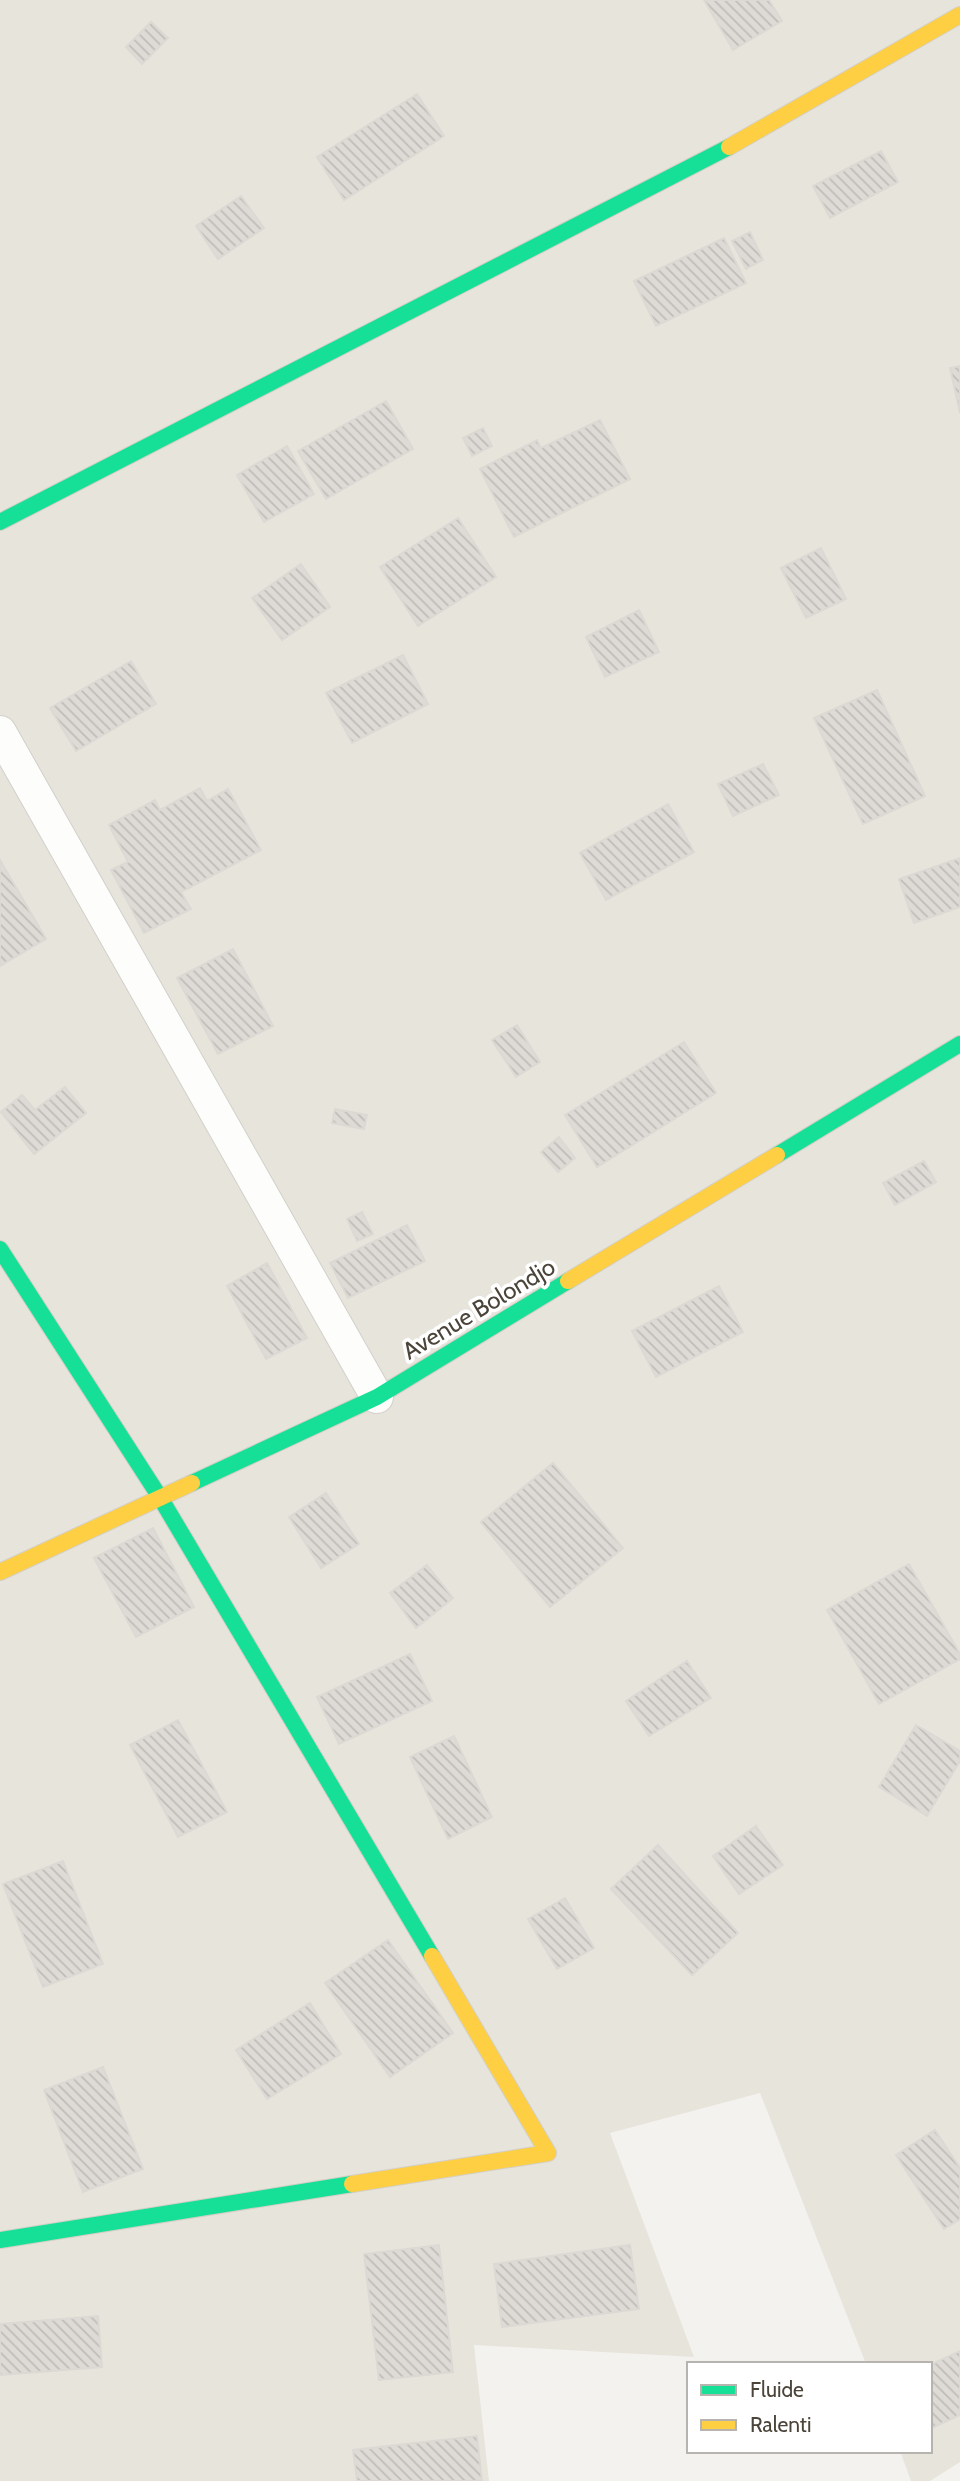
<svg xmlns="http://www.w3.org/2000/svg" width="960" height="2481" viewBox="0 0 960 2481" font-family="Cabin,sans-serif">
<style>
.residential{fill:#e7e4dc}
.building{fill:url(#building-back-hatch);stroke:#dcd9d4;stroke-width:2}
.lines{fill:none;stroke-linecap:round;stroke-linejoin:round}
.lane-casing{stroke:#d2d0cb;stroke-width:34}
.fast-casing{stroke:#d3cfc5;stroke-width:18}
.slow-casing{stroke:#d3cfc5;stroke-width:18}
.lane{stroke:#fdfdfc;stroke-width:32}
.fast{stroke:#16e098;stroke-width:16}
.slow{stroke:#ffcf43;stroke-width:16}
.labels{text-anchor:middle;stroke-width:7;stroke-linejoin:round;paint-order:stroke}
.street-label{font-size:24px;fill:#4b4439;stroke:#fff}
</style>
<defs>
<pattern id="building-back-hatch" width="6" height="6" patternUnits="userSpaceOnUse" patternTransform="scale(1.75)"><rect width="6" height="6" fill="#dedbd6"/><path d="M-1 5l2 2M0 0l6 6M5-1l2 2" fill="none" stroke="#c0bdb8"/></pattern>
</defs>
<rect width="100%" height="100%" fill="#f4f2ee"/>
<path class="residential" d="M0,0H960V2462L930,2481H911L900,2451H930V2364H866L760,2093L610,2133L694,2357L474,2345L489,2481H0Z"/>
<path class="building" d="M704,0H769L782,21L733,50Z
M151,22L168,38L142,64L126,47Z
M417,94L444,136L344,200L317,157Z
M881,151L898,182L830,218L813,186Z
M241,196L264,228L218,259L196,226Z
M750,232L763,260L746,269L732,241Z
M724,238L746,283L656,326L634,281Z
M960,366V413L950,368Z
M386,401L413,449L326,499L298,451Z
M600,420L630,479L514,537L480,469L537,440L541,448Z
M483,428L492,446L472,456L463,438Z
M287,446L314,494L264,522L237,475Z
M458,518L496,577L418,626L380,567Z
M821,548L846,599L806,618L781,568Z
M301,564L330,607L282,640L252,598Z
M639,610L659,652L605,677L586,637Z
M403,655L428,704L352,743L326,693Z
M131,661L156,704L76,751L50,708Z
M877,690L925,796L863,824L814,718Z
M763,764L779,795L733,816L718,784Z
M200,788L207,801L228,789L261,850L181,892L191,909L144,933L111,870L128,862L109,825L155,800L160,810Z
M668,804L694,852L606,900L580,853Z
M960,858V907L914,923L899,879Z
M0,860L46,939L0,966Z
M233,949L273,1026L218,1054L177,978Z
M517,1025L540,1062L516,1077L492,1040Z
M684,1042L716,1093L597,1167L565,1115Z
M65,1087L86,1113L34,1154L1,1112L22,1095L35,1110Z
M335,1109L367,1115L364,1129L332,1123Z
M559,1137L575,1158L558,1172L541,1152Z
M924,1161L936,1182L895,1205L883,1183Z
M362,1212L373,1234L357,1241L347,1219Z
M407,1225L425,1261L348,1298L330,1263Z
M267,1263L307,1338L266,1359L227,1286Z
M719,1286L743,1332L656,1377L632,1331Z
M553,1463L623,1548L550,1607L481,1522Z
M326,1493L359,1544L321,1568L289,1517Z
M153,1528L194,1607L136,1637L94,1558Z
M909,1564L960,1654V1659L879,1704L827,1610Z
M427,1565L453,1598L416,1628L390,1593Z
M410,1654L432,1701L339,1744L317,1697Z
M687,1661L711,1698L649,1736L626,1701Z
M178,1720L227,1812L178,1837L130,1745Z
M916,1725L960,1751V1761L927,1816L879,1787Z
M454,1736L492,1817L448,1839L410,1757Z
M756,1826L783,1865L739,1894L713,1856Z
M658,1845L738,1933L692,1975L611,1889Z
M63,1861L103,1964L43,1987L3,1884Z
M565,1898L594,1948L557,1969L528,1919Z
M388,1940L453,2033L390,2077L325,1983Z
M310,2003L341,2054L267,2099L236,2050Z
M103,2067L143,2169L83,2192L44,2090Z
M935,2130L960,2168V2219L944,2229L896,2155Z
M439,2245L453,2372L379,2380L364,2254Z
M630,2245L639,2309L502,2327L494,2264Z
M98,2316L102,2367L0,2375V2324Z
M960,2351V2415L930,2429V2365Z
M477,2436L482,2481H357L353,2450Z"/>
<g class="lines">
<defs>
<path id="lane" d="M0,732L377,1397"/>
<path id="fast" d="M0,522L729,147
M777,1155L960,1044
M0,1249L161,1499L432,1956
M192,1483L377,1397L568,1281
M0,2240L352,2184"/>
<path id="slow" d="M729,147L960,15
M568,1281L777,1155
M0,1572L192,1483
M352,2184L548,2153L432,1956"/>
</defs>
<use href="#lane" class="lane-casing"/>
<use href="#fast" class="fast-casing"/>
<use href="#slow" class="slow-casing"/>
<use href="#lane" class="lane"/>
<use href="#fast" class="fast"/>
<use href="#slow" class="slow"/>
</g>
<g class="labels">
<g class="street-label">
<text transform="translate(479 1309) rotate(-31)" y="8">Avenue Bolondjo</text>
</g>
</g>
<rect x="687" y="2362" width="245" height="91" fill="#ffffff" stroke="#b7b4b0" stroke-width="2"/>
<rect x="701" y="2385" width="35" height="10" fill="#16e098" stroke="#b7b4b0" stroke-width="2"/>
<text x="750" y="2397" font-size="21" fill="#4b4439">Fluide</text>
<rect x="701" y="2420" width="35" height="10" fill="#ffcf43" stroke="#b7b4b0" stroke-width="2"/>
<text x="750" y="2432" font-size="21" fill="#4b4439">Ralenti</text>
</svg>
